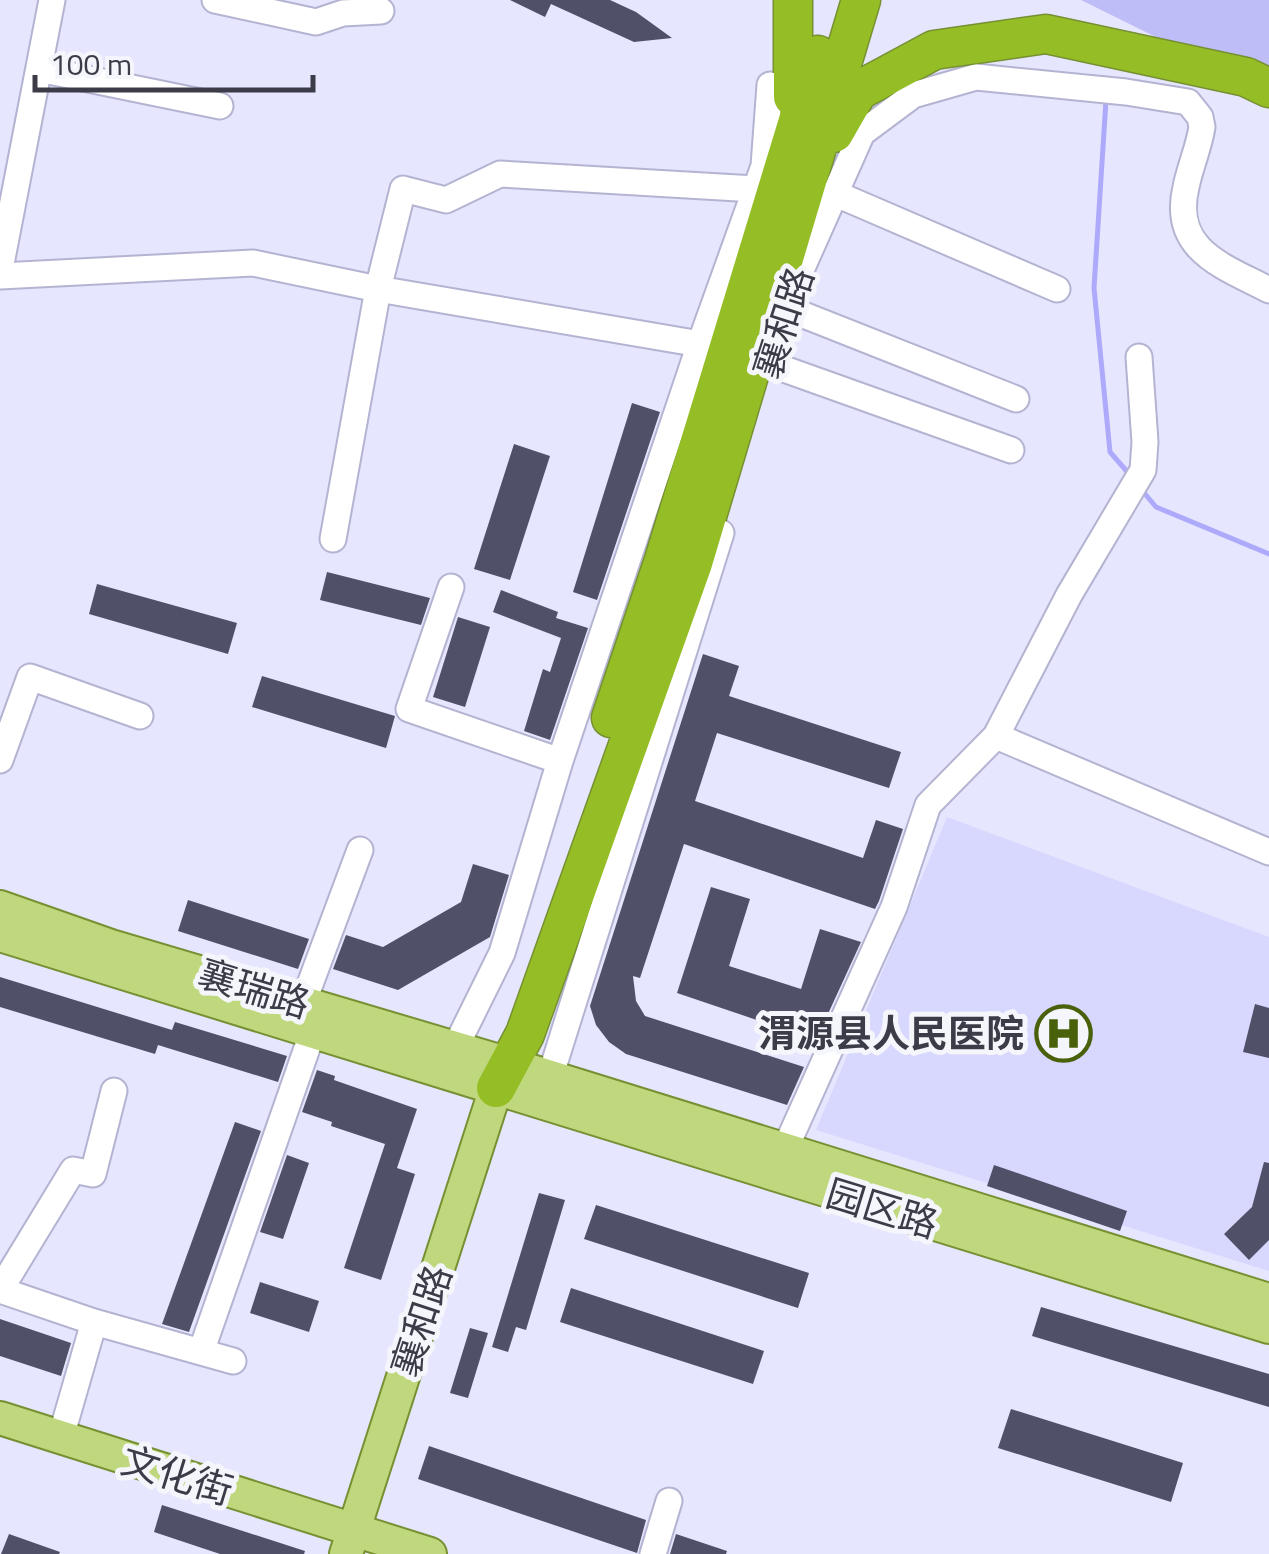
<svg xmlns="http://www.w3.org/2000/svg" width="1269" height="1554" viewBox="0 0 1269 1554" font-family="'Titillium Web','Noto Sans SC',sans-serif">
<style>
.built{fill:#d8d8fe}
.green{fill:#bfbdf7}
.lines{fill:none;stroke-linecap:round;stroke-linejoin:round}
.stream{stroke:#adaafb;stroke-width:5}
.building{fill:#505069}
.minor-casing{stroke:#b4b4d2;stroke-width:29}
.major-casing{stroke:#769032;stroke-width:36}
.highway-casing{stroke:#769032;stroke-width:41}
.minor{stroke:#fff;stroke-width:25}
.major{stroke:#bfd87d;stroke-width:32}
.highway{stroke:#95be26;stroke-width:38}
.labels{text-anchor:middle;stroke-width:10;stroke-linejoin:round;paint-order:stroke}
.street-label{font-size:38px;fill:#3c3c48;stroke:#f5f6fc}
.poi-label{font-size:38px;font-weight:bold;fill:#3c3c48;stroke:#f5f6fc;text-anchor:end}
</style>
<rect width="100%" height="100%" fill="#e6e6ff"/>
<path class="built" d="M947,817L1269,937V1271L816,1130Z"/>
<path class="green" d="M1081,0H1269V93Z"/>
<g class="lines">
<path class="stream" d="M1106,100L1094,288L1110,452L1130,475
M1140,488L1156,507L1269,554"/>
</g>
<path class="building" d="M510,0H610L636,12L672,38L634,42L551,4L545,17Z
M632,403L660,412L597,600L573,592Z
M514,444L550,456L510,580L474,569Z
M327,572L430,598L421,625L320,600Z
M97,584L237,623L228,654L89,614Z
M501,590L558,612L556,618L588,628L550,740L524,731L543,669L550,672L561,638L493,612Z
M458,617L490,627L465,707L433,697Z
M703,654L739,666L729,696L901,752L889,788L717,733L695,801L863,858L876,820L903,829L879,901L875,909L684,844L640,978L633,976L636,1001L645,1016L804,1067L787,1105L626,1054L609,1042L596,1025L590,1006Z
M262,676L395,716L386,748L252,707Z
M473,864L509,875L490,937L398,990L333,969L346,935L383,947L461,902Z
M711,887L750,899L729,966L801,989L820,929L861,942L816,1040L677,993Z
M188,900L309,939L298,969L178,931Z
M0,977L172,1030L175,1022L287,1056L278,1082L158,1045L155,1054L0,1007Z
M1255,1004L1269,1008V1058L1243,1052Z
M317,1070L335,1076L334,1080L417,1109L397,1168L415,1174L381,1280L344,1268L385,1144L331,1126L332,1122L302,1112Z
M235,1122L261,1131L189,1332L162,1324Z
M287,1155L309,1163L283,1239L260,1232Z
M1264,1162L1269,1163V1240L1249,1260L1224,1234L1252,1207Z
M994,1165L1127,1211L1120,1231L987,1186Z
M539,1193L565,1200L526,1330L516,1327L508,1352L492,1347Z
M596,1205L809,1273L798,1308L584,1239Z
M260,1282L319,1301L309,1332L250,1313Z
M571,1288L764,1351L753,1384L560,1322Z
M1041,1307L1269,1374V1407L1032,1336Z
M0,1319L71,1343L61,1376L0,1356Z
M470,1328L488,1333L468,1398L450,1393Z
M1011,1409L1183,1463L1171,1502L998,1448Z
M429,1446L646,1520L637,1553L418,1479Z
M162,1505L305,1551L304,1554H220L154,1532Z
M9,1534L60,1552L59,1554H1Z
M676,1534L727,1551L726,1554H670Z"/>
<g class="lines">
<defs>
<path id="minor" d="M215,0L316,22L343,13L381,11
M39,69L220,106
M834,193L1057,289
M0,269L52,0
M0,276L253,263L378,289L700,344
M789,297L862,133L913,95L976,77L1126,92L1188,102L1200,117L1202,127C1199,147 1190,167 1186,187C1171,250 1223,266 1269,290
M786,308L1016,399
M770,364L1011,450
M333,539L378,289L403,189L446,200L500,174L755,189
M451,587L409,709L560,761
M996,736L1269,852
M0,760L30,677L140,716
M303,1003L360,850
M455,1048L502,953L560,761L700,344L764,166L770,85
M550,1077L721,533
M785,1149L894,907L928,805L996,736L1069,595L1143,470L1145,442L1139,357
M94,1322L0,1290L73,1170L93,1174L114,1091
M201,1352L313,1031
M60,1440L94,1322L233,1361
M653,1554L669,1501"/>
<path id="major" d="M0,907L111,946L509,1064L1269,1300
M0,935L1269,1327
M0,1418L430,1554
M346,1554L496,1088"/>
<path id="highway" d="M793,0V97
M834,133L858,91L934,50L1046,34L1246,77L1269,88
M611,718L664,560L818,55
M496,1088L525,1034L693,563L861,0"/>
</defs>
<use href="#minor" class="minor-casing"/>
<use href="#major" class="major-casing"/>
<use href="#highway" class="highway-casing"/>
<use href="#minor" class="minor"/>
<use href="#major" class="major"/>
<use href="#highway" class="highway"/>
</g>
<defs>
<symbol id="hospital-ring" viewBox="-11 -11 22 22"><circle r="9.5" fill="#f5f6fc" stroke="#4a610c" stroke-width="1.5"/><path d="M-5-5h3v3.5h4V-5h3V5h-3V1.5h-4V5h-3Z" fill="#4a610c"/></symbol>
</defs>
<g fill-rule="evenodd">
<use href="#hospital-ring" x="1032" y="1002" width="63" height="63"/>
</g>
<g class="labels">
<g class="street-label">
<text transform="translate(784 323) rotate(-72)" y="13">襄和路</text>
<text transform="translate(254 989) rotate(17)" y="13">襄瑞路</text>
<text transform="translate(882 1209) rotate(17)" y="13">园区路</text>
<text transform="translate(422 1321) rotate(-72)" y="13">襄和路</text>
<text transform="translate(177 1476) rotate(17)" y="13">文化街</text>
</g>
<g class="poi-label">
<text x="1024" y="1047">渭源县人民医院</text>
</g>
</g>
<path d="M35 75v15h278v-15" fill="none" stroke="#3c3c48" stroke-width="5"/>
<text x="50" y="75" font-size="30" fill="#3c3c48" stroke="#f5f6fc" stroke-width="8" paint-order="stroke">100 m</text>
</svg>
